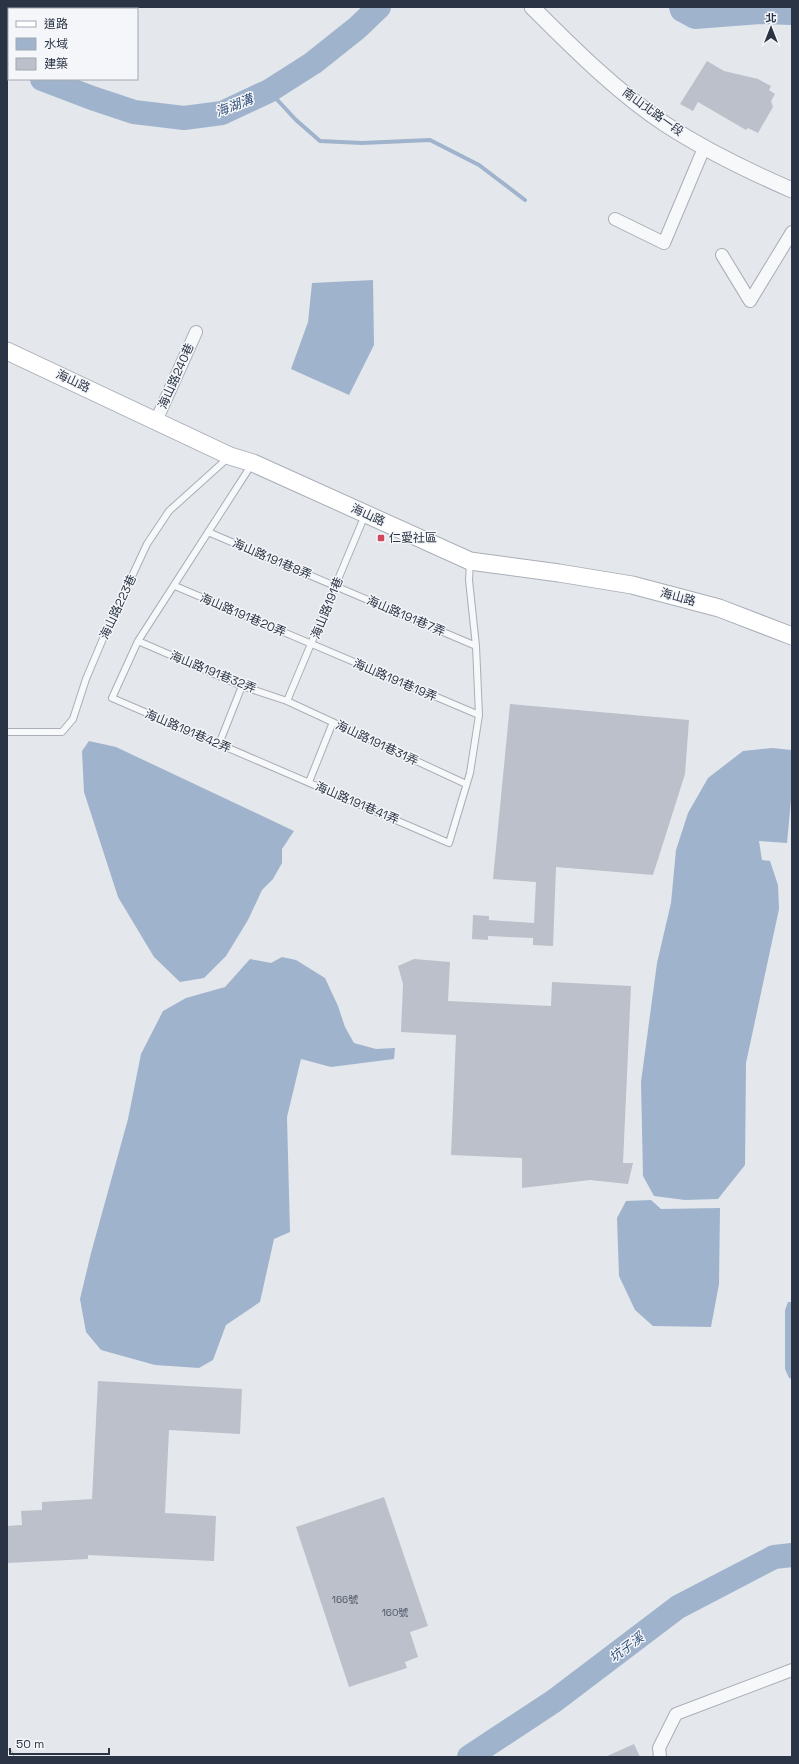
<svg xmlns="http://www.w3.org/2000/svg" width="799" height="1764" viewBox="0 0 799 1764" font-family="'Space Grotesk','Noto Sans TC',sans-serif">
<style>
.water{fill:#9fb4cc}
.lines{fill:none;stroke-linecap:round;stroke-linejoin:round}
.stream{stroke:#9fb4cc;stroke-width:4}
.river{stroke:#9fb4cc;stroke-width:24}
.building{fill:#bbc0ca}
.service-casing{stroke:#a9aeb7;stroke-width:8}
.minor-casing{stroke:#a9aeb7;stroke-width:14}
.tertiary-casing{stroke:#a9aeb7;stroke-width:17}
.secondary-casing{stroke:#a9aeb7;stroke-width:19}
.service{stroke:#f7f8fa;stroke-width:6}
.minor{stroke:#f7f8fa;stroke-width:12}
.tertiary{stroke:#f7f8fa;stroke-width:15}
.secondary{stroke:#fff;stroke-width:17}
.poi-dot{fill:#d1495b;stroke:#f4f6f9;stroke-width:1.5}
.labels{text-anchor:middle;stroke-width:3;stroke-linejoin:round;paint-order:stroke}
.number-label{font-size:10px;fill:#4f5766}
.street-label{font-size:12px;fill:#2b3445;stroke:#f4f6f9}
.poi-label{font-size:12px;fill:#2b3445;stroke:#f4f6f9;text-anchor:start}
.water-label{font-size:13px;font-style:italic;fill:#34527a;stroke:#f4f6f9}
</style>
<rect width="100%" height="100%" fill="#e4e7ec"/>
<path class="water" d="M373,280L374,345L349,395L291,369L308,322L312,283Z
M89,741L116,747L294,831L282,849V863L273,879L262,890L248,920L226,956L204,978L180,982L154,957L118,897L84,792L82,751Z
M772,748L792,750V789L787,843L759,841L762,860L770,861L778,885L779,909L746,1063L745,1165L718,1199L685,1200L654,1196L643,1176L641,1082L657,963L671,903L676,850L688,813L708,778L743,751Z
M282,957L296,960L325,978L338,1006L345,1027L354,1043L376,1049L395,1048L394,1059L331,1067L301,1059L287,1117L290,1232L274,1239L260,1302L226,1325L213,1360L199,1368L155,1365L101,1350L86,1332L80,1299L91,1253L128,1119L141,1054L163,1011L186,998L225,987L250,959L271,963Z
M651,1200L661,1209L720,1208L719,1284L711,1327L653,1326L635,1310L619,1276L617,1218L626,1201Z
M788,1302H792V1379L789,1378L785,1369V1310Z"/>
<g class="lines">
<path class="stream" d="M269,91L296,120L320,141L362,143L430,140L479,165L525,200"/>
<path class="river" d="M681,7L682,10L695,17L760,12L792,13
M7,60L9,61
M42,79L92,98L134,112L184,118L222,113L269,91L313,63L357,28L379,7
M469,1757L554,1701L678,1607L774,1557L792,1555"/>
</g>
<path class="building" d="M707,61L724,71L758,79L771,86L769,90L775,94L771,101L773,107L758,133L748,128L746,130L698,102L693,111L680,104Z
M510,704L689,720L685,774L653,875L556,867L553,946L533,945V938L488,936V940L472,939L473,915L489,916V920L534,923L536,882L493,879Z
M414,959L450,962L448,1001L551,1006L552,982L631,986L623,1163H633L628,1184L590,1180L522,1188V1158L451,1155L456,1035L401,1032L403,984L398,966Z
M98,1381L242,1389L240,1434L169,1430L165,1513L216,1516L214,1561L88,1555V1559L7,1563V1526L22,1525L21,1511L42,1510V1502L92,1499Z
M384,1497L428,1626L410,1632L418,1657L405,1662L407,1668L349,1687L296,1527Z
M634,1744L640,1757H605Z"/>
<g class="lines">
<defs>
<path id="service" d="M252,464L138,641L112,698L449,843L470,773L479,715L476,646L469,580L470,562
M208,532L476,646
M175,586L479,715
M138,641L242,686L287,701L466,784
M287,701L365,515
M7,732H62L73,719L86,679L105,634L147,544L169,511L229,457
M219,744L242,686
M309,782L333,722"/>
<path id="minor" d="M615,219L664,243L704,148
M722,255L750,301L792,232
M156,421L196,332
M7,1756V1757
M660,1757L659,1748L676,1714L792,1670"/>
<path id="tertiary" d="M532,7C573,48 617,92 665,124C705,150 748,171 792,190"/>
<path id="secondary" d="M7,351L230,456L253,463L470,561L559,573L632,585L719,608L792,636"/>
</defs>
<use href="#service" class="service-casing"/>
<use href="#minor" class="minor-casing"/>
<use href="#tertiary" class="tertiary-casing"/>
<use href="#secondary" class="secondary-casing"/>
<use href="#service" class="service"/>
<use href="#minor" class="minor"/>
<use href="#tertiary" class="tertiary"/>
<use href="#secondary" class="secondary"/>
</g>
<rect class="poi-dot" x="377" y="534" width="8" height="8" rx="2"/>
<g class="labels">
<g class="number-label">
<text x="345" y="1603">166號</text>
<text x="395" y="1616">160號</text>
</g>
<g class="street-label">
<text transform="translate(653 112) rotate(36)" y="4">南山北路一段</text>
<text transform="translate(176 376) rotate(-66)" y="4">海山路240巷</text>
<text transform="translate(73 381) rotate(25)" y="4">海山路</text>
<text transform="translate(368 515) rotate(24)" y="4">海山路</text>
<text transform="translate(272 559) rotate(23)" y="4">海山路191巷8弄</text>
<text transform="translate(678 597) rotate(15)" y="4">海山路</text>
<text transform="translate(118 607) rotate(-65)" y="4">海山路223巷</text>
<text transform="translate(327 608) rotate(-68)" y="4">海山路191巷</text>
<text transform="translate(243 615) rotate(23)" y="4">海山路191巷20弄</text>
<text transform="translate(406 616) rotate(23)" y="4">海山路191巷7弄</text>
<text transform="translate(213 672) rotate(22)" y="4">海山路191巷32弄</text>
<text transform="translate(395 680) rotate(23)" y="4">海山路191巷19弄</text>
<text transform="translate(188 731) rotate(23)" y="4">海山路191巷42弄</text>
<text transform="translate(377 743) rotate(25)" y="4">海山路191巷31弄</text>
<text transform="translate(357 803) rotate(23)" y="4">海山路191巷41弄</text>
</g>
<g class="poi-label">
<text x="389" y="542">仁愛社區</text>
</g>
<g class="water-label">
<text transform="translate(234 105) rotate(-21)" y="5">海湖溝</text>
<text transform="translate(626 1647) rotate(-37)" y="5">坑子溪</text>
</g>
</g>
<rect width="799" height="1764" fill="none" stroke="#2b3445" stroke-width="16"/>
<rect x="8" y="8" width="130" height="72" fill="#f4f6f9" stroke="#a4a8b1"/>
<rect x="16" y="21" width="20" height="6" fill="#ffffff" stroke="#a4a8b1"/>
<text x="44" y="28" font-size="12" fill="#2b3445">道路</text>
<rect x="16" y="38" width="20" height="12" fill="#9fb4cc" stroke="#a4a8b1"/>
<text x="44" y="48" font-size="12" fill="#2b3445">水域</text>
<rect x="16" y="58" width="20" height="12" fill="#bbc0ca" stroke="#a4a8b1"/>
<text x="44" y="68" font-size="12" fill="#2b3445">建築</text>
<g transform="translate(771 28)" stroke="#f4f6f9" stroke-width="3" paint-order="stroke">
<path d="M0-3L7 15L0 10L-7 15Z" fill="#2b3445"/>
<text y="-6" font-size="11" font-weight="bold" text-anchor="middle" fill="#2b3445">北</text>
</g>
<path d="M10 1748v6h99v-6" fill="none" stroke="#2b3445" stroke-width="2"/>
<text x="16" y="1748" font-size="12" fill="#2b3445" stroke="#f4f6f9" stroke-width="3" paint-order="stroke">50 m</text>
</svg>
